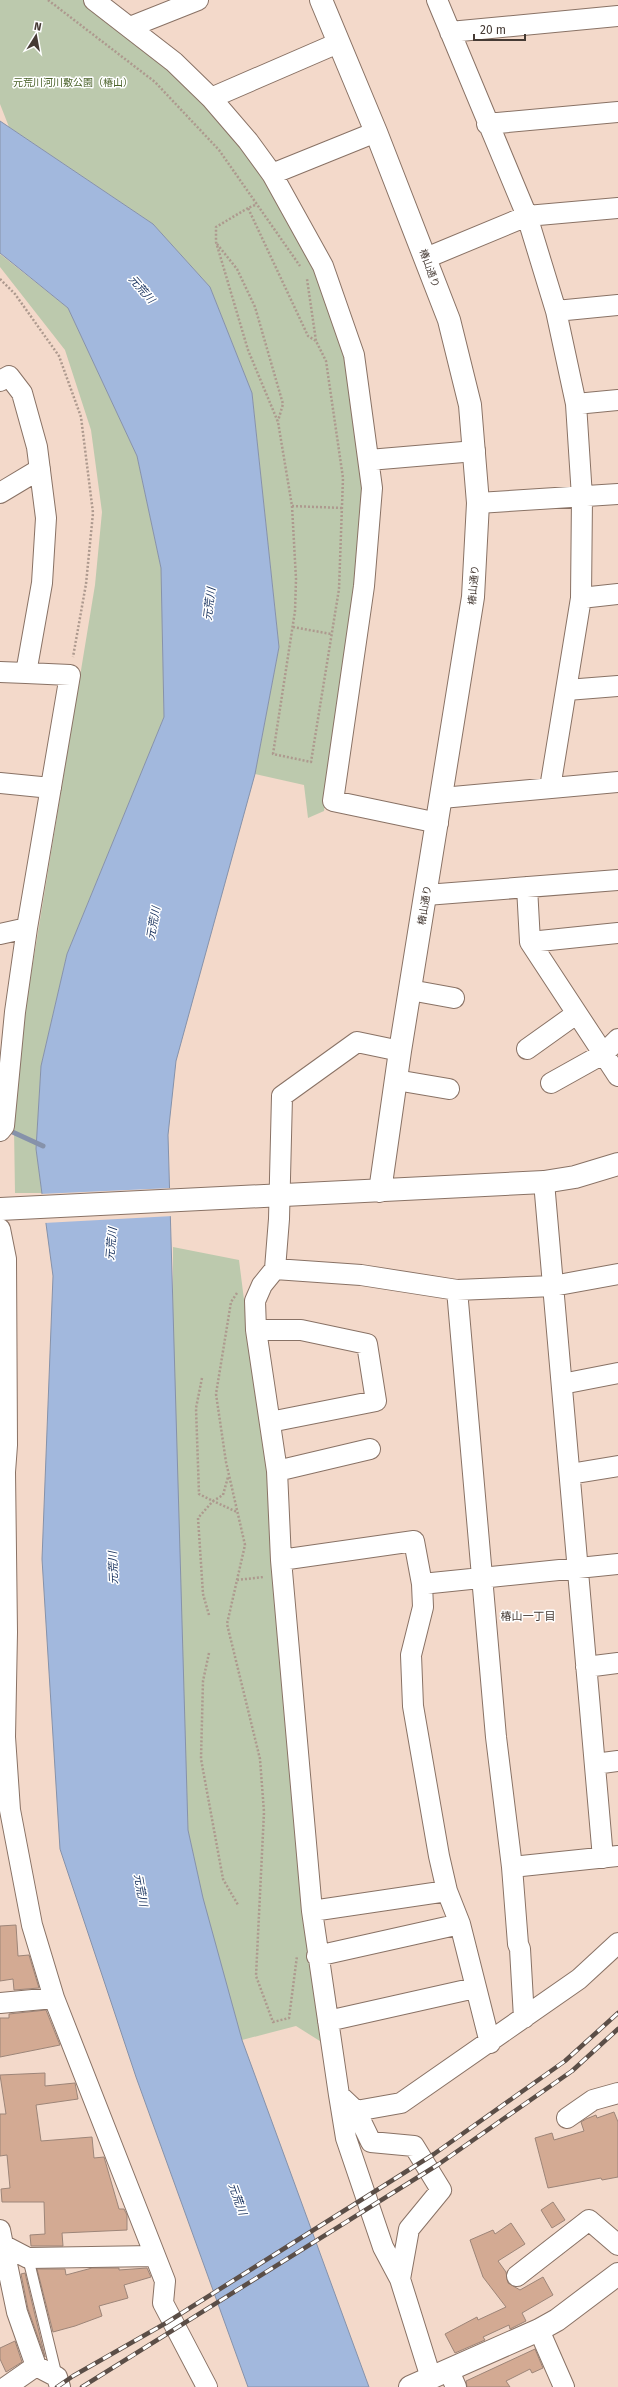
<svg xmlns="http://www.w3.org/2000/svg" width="618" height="2387" viewBox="0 0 618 2387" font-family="'Fira Sans','Noto Sans JP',sans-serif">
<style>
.green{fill:#bcc9ad}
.water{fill:#a2b8dd;stroke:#8692aa}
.pier{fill:#f3d9ca}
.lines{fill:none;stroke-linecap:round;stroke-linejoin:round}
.stream{stroke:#8692aa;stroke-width:5}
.building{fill:#d3aa93;stroke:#9d8578}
.lane-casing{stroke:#897265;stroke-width:12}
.street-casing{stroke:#897265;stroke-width:22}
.secondary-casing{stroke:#897265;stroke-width:24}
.path{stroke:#ad998e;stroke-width:2.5;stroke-dasharray:2 2;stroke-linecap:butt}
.lane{stroke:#fff;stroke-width:10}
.street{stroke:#fff;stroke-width:20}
.secondary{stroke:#fff;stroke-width:22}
.rail-casing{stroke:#5b4e47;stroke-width:4.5}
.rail{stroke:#fff;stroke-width:3;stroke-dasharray:9;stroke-linecap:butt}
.labels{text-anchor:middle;stroke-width:3;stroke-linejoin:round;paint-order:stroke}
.park-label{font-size:10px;fill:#486027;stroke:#fff}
.street-label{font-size:10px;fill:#453a34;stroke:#fff}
.water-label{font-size:11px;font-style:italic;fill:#152f5c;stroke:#fff}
.neighbourhood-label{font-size:11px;fill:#453a34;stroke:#fff}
</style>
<rect width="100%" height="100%" fill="#f3d9ca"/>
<path class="green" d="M0,0H84L178,76L255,162L322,286L347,367L364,476L360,571L324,811L308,818L304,785L255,774L279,647L252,393L210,287L153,224L9,127L0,104Z
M0,254L68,308L137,456L161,568L164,717L67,954L41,1066L36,1149L42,1193H15L14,1128L25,1011L95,585L102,512L91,430L65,350L0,267Z
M173,1247L239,1260L261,1435L271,1493L323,2043L296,2026L242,2040L205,1909L188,1830L177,1564L173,1400Z"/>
<path class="water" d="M0,121L153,224L210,287L252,393L279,647L255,774L176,1061L168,1135L188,1830L203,1898L242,2040L369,2387H248L136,2077L60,1849L42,1559L53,1276L36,1149L41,1066L67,954L164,717L161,568L137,456L68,308L0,253Z"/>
<path class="pier" d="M172,1188L173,1216L44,1223L40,1194Z"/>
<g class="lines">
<path class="stream" d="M6,1129L43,1146"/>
</g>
<path class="building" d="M16,1925L18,1956L29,1955L39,1988L14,1990L13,1979L0,1981V1926Z
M46,2010L60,2045L0,2057V2018H9V2014Z
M45,2073V2086L75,2083L78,2099L36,2105L41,2141L92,2137L94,2158L104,2157L119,2209H124L127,2215V2230L62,2233L63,2246H31L30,2235L45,2234L44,2202H2L1,2189L10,2188L7,2155L0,2156V2114H6L0,2075Z
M614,2112L618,2122V2177L602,2180L601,2178L548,2188L535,2138L552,2133L554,2140L584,2131L581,2122L586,2119L596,2115L597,2118Z
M553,2202L565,2220L552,2228L541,2210Z
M511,2223L525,2244L498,2261L506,2272L508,2283L520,2290L543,2277L553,2295L522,2313L526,2321L510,2329L509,2325L483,2337L485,2340L455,2353L445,2334L477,2317L478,2320L506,2307L483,2277L470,2240L493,2230L495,2234Z
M92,2268H119V2270L147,2268L151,2277L124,2285L128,2298L99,2306L102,2316L75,2326L53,2332L37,2269H65L66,2275Z
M25,2273L45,2357L28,2309L21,2274Z
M15,2341L22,2362L6,2372L0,2359V2348Z
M535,2349L543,2368L532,2373L530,2369L506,2381L510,2387H467L466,2381Z"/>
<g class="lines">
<defs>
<path id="lane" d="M28,2258L57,2377"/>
<path id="street" d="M94,0L174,62L211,98L248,141L272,174L323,266L354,355L372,488L364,586L333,801L438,823
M437,0L527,216L556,311L576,404L582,497L581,598L550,788
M130,27L198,0
M450,32L618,16
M211,98L338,43
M487,124L618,112
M272,174L376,132
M426,258L527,216L618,208
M556,311L618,305
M0,381L9,376L22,393L37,447L46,518L42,583L26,673L0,672
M576,404L618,400
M369,460L475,451
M0,493L40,469
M478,503L618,494
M581,598L618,594
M567,690L618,686
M0,783L51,788
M442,798L618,782
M527,887L530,942L618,1076
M426,895L618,880
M0,934L27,928
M530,942L618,933
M410,990L454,998
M527,1049L576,1014
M396,1080L449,1089
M551,1083L603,1054L618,1039
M0,1131L4,1126L15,1012L27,928L70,675L26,673
M544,1182L603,1858
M0,1229L6,1259L7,1445L5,1472L7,1632L5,1737L10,1810L32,1925L54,1998L165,2281L163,2303L207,2387
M275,1269L361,1275L457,1290L553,1286L618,1274
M457,1290L496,1737L512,1867L518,1944L520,1949L524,2018
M256,1330H301L367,1344L376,1401L270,1422
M562,1384L618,1373
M277,1471L370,1449
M570,1474L618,1466
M281,1560L414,1541L422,1584L618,1564
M422,1584L423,1607L411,1655L413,1706L439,1856L447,1891L460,1924L490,2043
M586,1667L618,1663
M595,1764L618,1761
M512,1867L618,1856
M312,1911L447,1891
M317,1956L460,1924
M0,2003L54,1998
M328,2021L475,1988
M339,2095L346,2138L383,2247L400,2279L431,2378
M356,2111L401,2103L579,1979L618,1943
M567,2118L593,2100L618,2093
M0,2230L3,2245L28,2258L154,2256
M0,2245H3L17,2312L36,2366
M517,2276L589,2220L618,2245
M400,2279L409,2229L441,2190L414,2146L371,2142L356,2111L339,2095L312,1911L281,1560L277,1471L256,1330L255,1301L262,1285L275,1269L279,1219L282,1096L357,1042L400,1051
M539,2330L564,2387
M449,2371L456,2387
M6,2387L36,2366L57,2377L60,2387"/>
<path id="secondary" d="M321,0L376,132L449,320L470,405L478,503L473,597L400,1051L380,1191
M0,1209L544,1182L575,1177L618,1164
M410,2387L539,2330L557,2320L618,2274"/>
</defs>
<use href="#lane" class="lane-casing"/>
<use href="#street" class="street-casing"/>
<use href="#secondary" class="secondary-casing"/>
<path class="path" d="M48,0L155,82L219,150L300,266
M255,205L248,208L308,336L316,341
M248,208L216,227V242L248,350L278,422L292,506L296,579L295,611L273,754L311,762L339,589L343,478L326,361L316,341L307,279
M217,244L237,269L255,307L283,404L278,421
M0,279L15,294L59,356L81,417L93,513L86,584L73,657
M292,506L342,508
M293,627L331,634
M237,1293L231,1302L216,1394L226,1462L245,1545L227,1624L260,1759L264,1812L256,1976L273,2022L289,2018L297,1956
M202,1378L196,1408L199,1494L213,1501L223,1495L228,1477
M237,1580L264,1577
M209,1615L203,1594L198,1518L213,1501L237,1512
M209,1653L203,1681L201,1759L223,1879L238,1905"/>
<use href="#lane" class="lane"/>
<use href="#street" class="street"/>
<use href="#secondary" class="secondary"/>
<defs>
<path id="rail" d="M57,2387L73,2376L166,2323L434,2154L565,2061L618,2013
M82,2387L439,2164L572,2071L618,2029"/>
</defs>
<use href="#rail" class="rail-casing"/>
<use href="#rail" class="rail"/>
</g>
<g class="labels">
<g class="park-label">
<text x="73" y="86">元荒川河川敷公園（椿山）</text>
</g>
<g class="street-label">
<text transform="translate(430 268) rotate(70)" y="4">椿山通り</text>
<text transform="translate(473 585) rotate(-85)" y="4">椿山通り</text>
<text transform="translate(424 905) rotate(-81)" y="4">椿山通り</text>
</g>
<g class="water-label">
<text transform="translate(142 289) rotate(49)" y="4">元荒川</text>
<text transform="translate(209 604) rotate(-83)" y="4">元荒川</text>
<text transform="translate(153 923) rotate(-80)" y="4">元荒川</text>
<text transform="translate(111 1244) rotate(-85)" y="4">元荒川</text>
<text transform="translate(113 1568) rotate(-92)" y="4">元荒川</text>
<text transform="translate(141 1890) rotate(80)" y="4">元荒川</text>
<text transform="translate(238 2199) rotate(70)" y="4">元荒川</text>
</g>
<g class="neighbourhood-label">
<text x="528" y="1620">椿山一丁目</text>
</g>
</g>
<g transform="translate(36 36) rotate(11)" stroke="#ffffff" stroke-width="3" paint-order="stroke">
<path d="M0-3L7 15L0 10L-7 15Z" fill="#453a34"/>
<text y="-6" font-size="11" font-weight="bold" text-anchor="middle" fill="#453a34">N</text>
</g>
<path d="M474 34v6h51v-6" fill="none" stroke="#453a34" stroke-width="2"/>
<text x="480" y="34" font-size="12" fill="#453a34" stroke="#ffffff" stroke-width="3" paint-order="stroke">20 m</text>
</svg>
